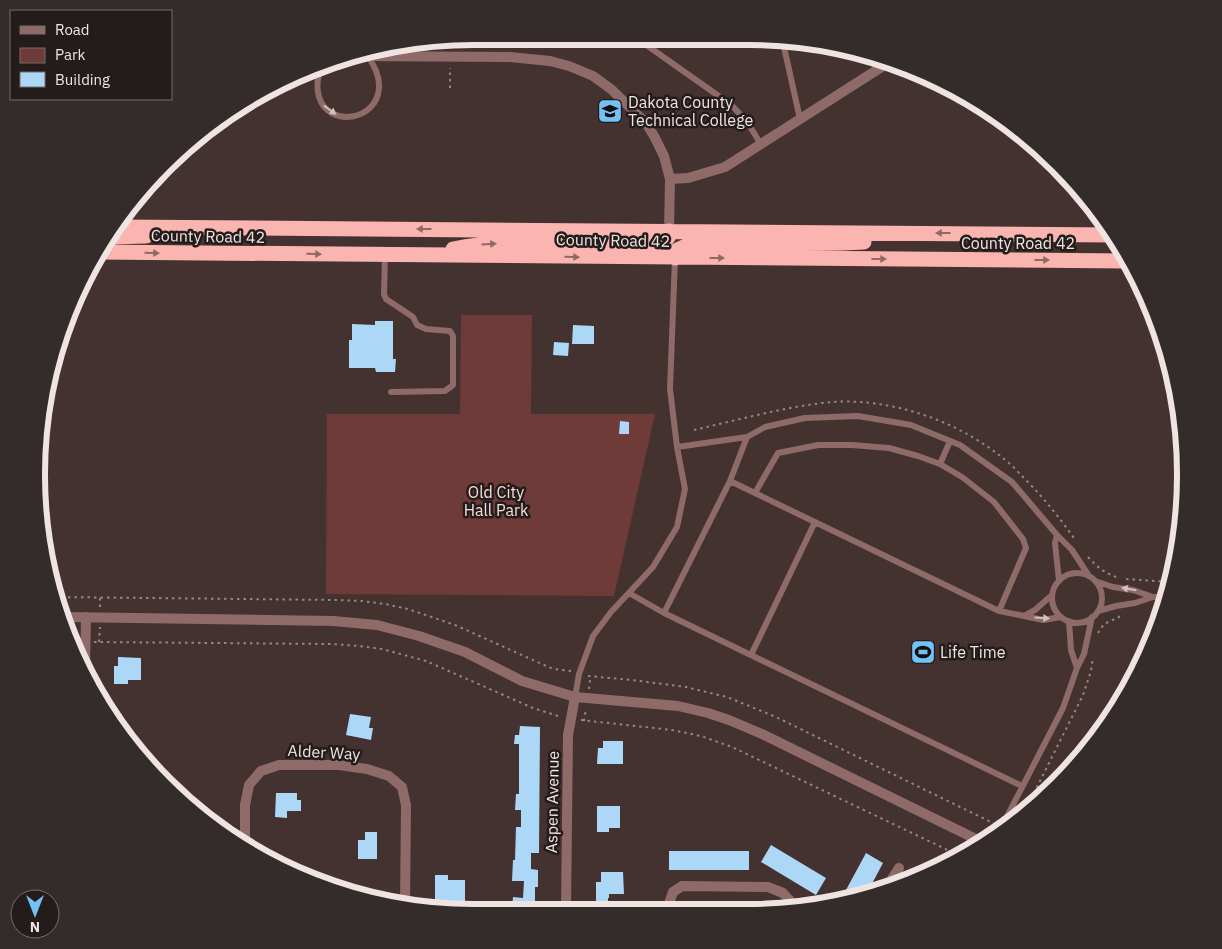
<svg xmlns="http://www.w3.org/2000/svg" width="1222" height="949" viewBox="0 0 1222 949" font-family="'IBM Plex Sans',sans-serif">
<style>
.green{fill:#6e3b38}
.building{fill:#add7f6}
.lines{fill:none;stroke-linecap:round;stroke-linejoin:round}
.path{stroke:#958685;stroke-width:2;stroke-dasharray:2.5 4;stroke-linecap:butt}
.lane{stroke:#8e6b68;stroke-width:6}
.street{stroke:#8e6b68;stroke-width:10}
.highway{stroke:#fbb5b0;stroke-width:15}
.oneway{fill:#d3c0be}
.oneway2{fill:#906866}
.labels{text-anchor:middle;stroke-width:5;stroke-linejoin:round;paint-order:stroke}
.poi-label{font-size:16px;fill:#f0e4e3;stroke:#241c1b;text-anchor:start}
.street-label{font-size:16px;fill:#f0e4e3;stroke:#241c1b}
.park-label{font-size:16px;fill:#f5dddb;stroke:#241c1b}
.rim{fill:none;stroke:#f0e4e3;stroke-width:6}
</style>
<rect width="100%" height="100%" fill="#433230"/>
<path class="green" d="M461,315H532L531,414H655L614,596L326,594L327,414H460Z"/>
<path class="building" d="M375,321H393V359H396L395,372H376L375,368H349V340H352V324L375,325Z
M573,325L594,326V344H572Z
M554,342L569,343L568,356L553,355Z
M620,421L629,422V434H619Z
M118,657L141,658V680H128V684H114V666H118Z
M350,714L371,717L369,728H373L371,740L346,735Z
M520,726L540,727L539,853H531V869L538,870V887H535V909H512L513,897L523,898L524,881H512L513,860H515L516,827H521V810H515L516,794H519V744H514L515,735H519Z
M603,741H623V764H597L598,748H603Z
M276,793H297V800H301V811H287V818L275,817Z
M597,806H620V828H609V832H597Z
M365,832H377V859H358V840H365Z
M771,845L826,878L816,895L761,862Z
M669,851H749V870H669Z
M866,853L883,863L866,895L840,901Z
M601,872H623L624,894H609V898H608V909H596V882H601Z
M435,875H448V880H465V902L447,901V909H435Z"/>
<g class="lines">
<path class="path" d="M511,36L521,42L523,45
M459,38L475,36
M416,44L523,45L530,43L535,36
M450,88V68
M694,430C738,420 787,406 832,402C892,398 958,421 1004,459C1011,464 1017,471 1023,477C1043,497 1060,518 1076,541
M1088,557C1097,567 1106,574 1119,578
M1126,579L1171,582
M55,597L337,600L362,601L385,604L408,609L455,625L553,669L571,671
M100,607V598
M1098,633L1104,624L1119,617V614
M94,642L332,644L359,646L382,649L426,661L533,708L561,717
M99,642L100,627
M588,676L632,680L686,687L727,697L776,717L995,824
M589,689L590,680L592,677
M581,720L672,730L701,736L732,747L958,855
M584,721L586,708
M1025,811L1083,695L1091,671L1093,657"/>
<path class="lane" d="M635,37L730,104C745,118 751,127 761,145
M782,38L800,119
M322,67C317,77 316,86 319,97C329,128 377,121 379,88C380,76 374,66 368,56
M385,255L384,294L386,299L413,317L417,325L426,329L450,331L453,336V385L445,391L391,392
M677,447L747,437
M940,464L950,441
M730,481L747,437L765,427L805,418L858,416L911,425L960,445L1012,482L1057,535
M755,493L778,453L818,445H852L889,448L918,456L940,464L962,477L994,502L1023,539L1026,548L999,611
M1052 598a25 25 0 1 1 50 0a25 25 0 1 1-50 0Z
M1059,581L1055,543L1057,535L1072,550L1089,576
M1095,581L1113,587L1133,590L1153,597L1135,603L1116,606L1098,611
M629,593L664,613L1022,786
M1052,595L1035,610L1024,616L1043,620L1061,617
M1153,597H1166
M664,613L730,481L999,611L1024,616
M1069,621L1071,650L1077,668
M751,655L815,522
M575,697L579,674L593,636L611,612L653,567L677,527L685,489L677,447L670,389L675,258
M999,832L1063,708L1077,668L1084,654L1092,617"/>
<path class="street" d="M351,56L510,57L550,61L569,66L593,76L611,89L646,123L654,136L664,156L670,179L669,231
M670,179L688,178L725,167L891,61
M64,617L333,621L377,625L419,636L465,652L522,681L575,697L678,706L708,713L729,720L762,734L984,843
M85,664L86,617
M245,846V805L249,785L261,771L279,765H339L367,769L389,776L402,787L406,805L405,906
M885,890L899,868
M566,909L568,735L575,697
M667,909L673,892L682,886L768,887L783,893L793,904L796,909"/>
<path class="highway" d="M117,227L1114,235
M109,237L146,236
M453,249C506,238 562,245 615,244C632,244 649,244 665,241L669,236V231
M97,252L1128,261
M675,258L677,250L688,245L698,244L843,243L864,242"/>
</g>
<defs><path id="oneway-solid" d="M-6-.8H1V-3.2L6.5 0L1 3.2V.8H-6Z" transform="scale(1.25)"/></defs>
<g class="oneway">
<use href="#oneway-solid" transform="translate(330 110) rotate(36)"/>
<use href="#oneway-solid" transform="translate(1129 589) rotate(-170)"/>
<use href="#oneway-solid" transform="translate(1042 618) rotate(3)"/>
</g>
<g class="oneway2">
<use href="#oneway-solid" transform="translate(424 229) rotate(-180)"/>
<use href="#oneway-solid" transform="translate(943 233) rotate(-180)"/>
<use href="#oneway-solid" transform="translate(489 244) rotate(-3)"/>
<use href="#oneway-solid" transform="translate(152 253) rotate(1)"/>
<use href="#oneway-solid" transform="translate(314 254) rotate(1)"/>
<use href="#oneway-solid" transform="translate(572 257) rotate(1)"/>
<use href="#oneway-solid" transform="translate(717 258)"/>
<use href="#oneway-solid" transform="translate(879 259)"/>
<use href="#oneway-solid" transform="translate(1042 260)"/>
</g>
<defs>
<symbol id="university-square" viewBox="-11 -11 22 22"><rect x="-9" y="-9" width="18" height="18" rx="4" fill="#75c0f6" stroke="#241c1b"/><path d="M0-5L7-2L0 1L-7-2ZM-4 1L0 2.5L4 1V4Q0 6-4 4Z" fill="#111"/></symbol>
<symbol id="stadium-square" viewBox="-11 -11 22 22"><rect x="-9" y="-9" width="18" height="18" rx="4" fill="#75c0f6" stroke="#241c1b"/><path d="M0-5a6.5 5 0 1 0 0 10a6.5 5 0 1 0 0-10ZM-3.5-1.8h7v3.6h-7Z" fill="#111"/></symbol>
</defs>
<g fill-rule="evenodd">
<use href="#university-square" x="596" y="97" width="28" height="28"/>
<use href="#stadium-square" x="909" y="638" width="28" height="28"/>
</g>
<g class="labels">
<g class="poi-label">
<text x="628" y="108">Dakota County<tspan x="628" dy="18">Technical College</tspan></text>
<text x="940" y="658">Life Time</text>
</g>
<g class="street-label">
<text transform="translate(208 236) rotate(1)" y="6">County Road 42</text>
<text transform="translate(613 240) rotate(1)" y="6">County Road 42</text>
<text x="1018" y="249">County Road 42</text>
<text transform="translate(324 752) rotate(3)" y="6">Alder Way</text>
<text transform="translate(552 802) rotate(-89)" y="6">Aspen Avenue</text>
</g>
<g class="park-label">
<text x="496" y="498">Old City<tspan x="496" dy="18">Hall Park</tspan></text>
</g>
</g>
<path d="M0 0H1222V949H0ZM474 45H748A429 429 0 0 1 1177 474V475A429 429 0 0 1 748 904H474A429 429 0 0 1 45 475V474A429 429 0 0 1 474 45Z" fill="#342c2b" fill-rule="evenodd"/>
<path class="rim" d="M474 45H748A429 429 0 0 1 1177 474V475A429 429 0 0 1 748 904H474A429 429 0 0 1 45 475V474A429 429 0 0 1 474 45Z"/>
<rect x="10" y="10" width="162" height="90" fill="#241c1b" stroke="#766c6b"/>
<rect x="20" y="26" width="25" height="8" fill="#8e6b68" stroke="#766c6b"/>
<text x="55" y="35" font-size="15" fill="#f0e4e3">Road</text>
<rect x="20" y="48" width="25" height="15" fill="#6e3b38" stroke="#766c6b"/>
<text x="55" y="60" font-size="15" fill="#f0e4e3">Park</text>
<rect x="20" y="72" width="25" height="15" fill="#add7f6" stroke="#766c6b"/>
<text x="55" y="85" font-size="15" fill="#f0e4e3">Building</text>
<g transform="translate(35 914) rotate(180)"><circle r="24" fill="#241c1b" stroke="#766c6b"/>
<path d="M0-4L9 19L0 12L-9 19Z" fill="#75c0f6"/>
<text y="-8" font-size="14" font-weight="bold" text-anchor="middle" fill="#f0e4e3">N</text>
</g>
</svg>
